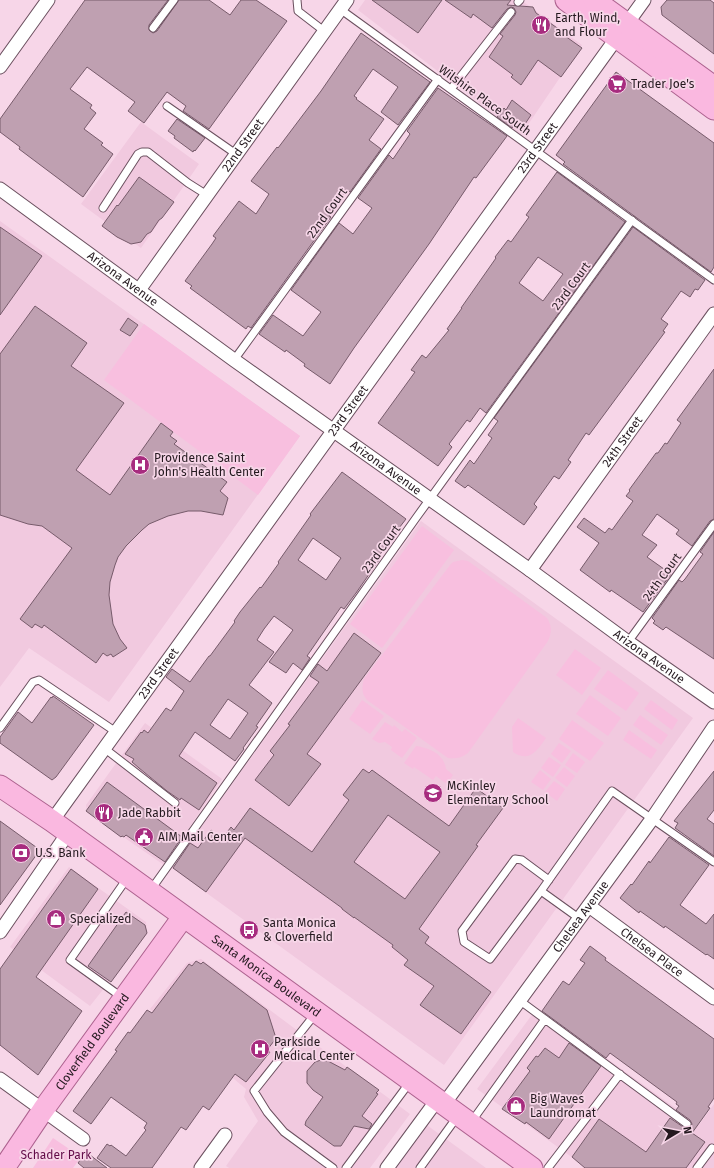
<svg xmlns="http://www.w3.org/2000/svg" width="714" height="1168" viewBox="0 0 714 1168" font-family="'Fira Sans',sans-serif">
<style>
.built{fill:#f1c9df}
.green{fill:#f8bfdf}
.building{fill:#bfa0b1;stroke:#775b6b;fill-rule:evenodd}
.lines{fill:none;stroke-linecap:round;stroke-linejoin:round}
.lane-casing{stroke:#6b505f;stroke-width:9}
.street-casing{stroke:#6b505f;stroke-width:15}
.primary-casing{stroke:#ad628f;stroke-width:23}
.lane{stroke:#fff;stroke-width:7}
.street{stroke:#fff;stroke-width:13}
.primary{stroke:#fab8e0;stroke-width:21}
.labels{text-anchor:middle;stroke-width:3.5;stroke-linejoin:round;paint-order:stroke}
.poi-label{font-size:12px;fill:#24191f;stroke:#f7d6e8;text-anchor:start}
.street-label{font-size:12px;fill:#24191f;stroke:#f7d6e8}
.park-label{font-size:12px;fill:#620b48;stroke:#f7d6e8}
</style>
<rect width="100%" height="100%" fill="#f7d6e8"/>
<path class="built" d="M365,0H521L582,45L521,135L358,10Z
M141,122L199,164L141,248L81,204Z
M0,221L300,436L109,702L29,648L0,687Z
M421,521L693,718L444,1065L172,868Z
M145,723L222,779L164,865L87,812L86,805Z
M69,867L146,922L147,934L90,1006L10,947Z
M201,959L410,1114L370,1168H229L226,1166L258,1121L244,1097L246,1089L150,1009L187,963Z
M537,1008L699,1125L714,1104V1168H587L477,1089Z
M424,1123L486,1168H392Z"/>
<path class="green" d="M144,324L300,436L258,495L104,380Z
M422,526L454,550L382,648L350,624Z
M462,560L468,561L547,618C552,626 552,632 548,641L468,753C461,758 456,759 448,758L367,700C361,693 362,687 364,679L450,565L453,562Z
M575,649L601,668L582,695L556,675Z
M608,670L639,693L626,711L594,689Z
M590,695L621,718L608,736L576,714Z
M362,700L384,716L370,734L349,719Z
M651,700L678,720L672,730L644,709Z
M640,715L668,735L661,745L633,725Z
M518,718L546,738C537,751 529,763 513,752L512,727Z
M572,720L604,743L590,761L559,739Z
M385,722L393,727L394,725L402,732L405,729L417,738L402,758L391,750L392,747L385,742L379,743L372,739Z
M629,730L657,750L651,759L623,740Z
M559,743L571,751L562,763L551,754Z
M416,746C430,748 444,754 446,769L453,775L447,784L436,776L433,780L414,767L413,769L404,763Z
M573,753L585,762L577,773L565,765Z
M549,757L561,765L553,777L541,768Z
M564,767L575,776L567,787L555,778Z
M540,770L551,779L543,790L531,782Z
M554,781L565,789L557,801L545,792Z
M53,1138L81,1157L73,1168H33Z"/>
<path class="building" d="M85,0H168L149,25V30L153,33L157,31L179,0H209L230,15L241,0H256L287,21L209,129L183,111L186,106L167,92L144,123L128,111L135,102L87,67L70,89L92,105L90,108L96,113L84,129L103,143L101,145L113,154L83,197L19,149L20,147L0,132V119Z
M372,0H442L418,33Z
M445,0H511L507,5L533,7L536,13L560,30L558,31L582,48L561,77L538,60L521,85L511,77L513,75L489,57L503,36L500,34L515,15L516,12L514,8L511,7L507,9L492,28L473,14L471,18Z
M667,0H710L714,3V54L662,15L661,7Z
M361,33L430,82L398,125L381,112L398,87L373,69L354,96L357,98L356,99L384,119L369,140L381,149L350,192L347,190L329,216L331,217L251,328L248,326L246,329L190,288L192,286L185,281L212,244L216,238L213,236L239,201L256,214L269,194L251,181L277,147L278,148L321,91Z
M616,72L714,143V267L711,272L563,164L565,162L556,155Z
M438,88L507,136L476,178L474,177L429,244L354,348L330,384L304,366L305,364L286,350L285,352L259,334L273,315L303,336L321,312L291,290L339,223L353,234L372,208L358,198L389,155L393,159L410,134L407,131Z
M512,100L531,115L521,130L514,125L512,128L497,117L504,108L506,110Z
M177,119L205,138L195,151L194,150L193,152L174,138L175,136L168,131Z
M557,172L625,222L486,413L480,408L470,422L467,420L449,444L452,447L438,466L378,423L415,372L411,370L422,355L426,358L449,330L447,329L462,308H461L496,258L495,257L508,240L511,242L529,217L526,215ZM538,257L563,274L543,301L519,283Z
M139,177L174,202L162,218L159,220L151,232L147,234L141,242L131,244L117,237L102,226L117,205L118,206Z
M0,227L42,256L0,315Z
M633,227L705,280L698,290L695,289L690,297L681,291L661,319L668,324L663,331L665,332L589,435L586,433L568,460L571,462L559,479L554,476L534,504L537,507L524,525L468,485L465,488L455,481L470,460L474,464L492,438L488,435L498,421L494,418Z
M35,306L87,343L71,366L124,403L76,470L110,495L161,423L173,432L170,436L177,441L174,444L227,482L220,491L228,498L223,515L201,511H188L168,516L149,524L142,530L126,546L118,557L115,565L110,582L109,595L113,624L120,639L127,648L113,657L111,654L107,656L103,653L96,663L44,625L42,628L35,624L32,628L20,619L72,548L42,526L28,524L0,515V354Z
M128,318L138,325L130,336L120,330Z
M714,369V519L710,521L692,546L676,534L679,530L657,514L642,535L657,545L647,557L671,574L643,612L611,590L610,592L580,570L599,543L577,527L584,518L605,533L609,528L612,530L633,501L626,496L630,491L629,490L656,453H658L665,443L667,444L681,423L677,420Z
M342,472L406,519L389,541L379,556L381,557L356,593L344,609L341,607L307,656L310,658L302,670L293,663L286,673L269,662L293,630L274,616L264,629L257,640L274,652L249,685L272,703L256,726L258,727L243,748L244,749L235,761L195,732L179,756L217,783L199,810L181,798L180,800L167,791L139,768L132,762L134,759L125,754L141,732L142,733L144,730L148,733L166,708L171,711L184,691L166,677L172,669L190,682L209,656H210L235,622L234,621L240,612L260,587L261,588L279,563L278,562L311,515L310,514ZM313,538L341,558L326,580L298,560ZM228,699L248,713L230,739L210,725Z
M714,532V659L666,627L663,630L653,623L655,621L652,618L679,580L682,582L685,579L703,554L700,552Z
M354,633L381,653L307,754L321,764L289,806L255,780L274,755L270,751L290,725L288,724L319,682L310,676L318,664L327,671Z
M53,696L94,725L56,777L52,780L0,743V737L18,712L32,723L51,697L52,698Z
M363,769L369,773L372,770L449,826L476,788L503,808L476,845L478,846L419,929L429,937L425,943L491,992L461,1034L420,1005L434,986L404,965L408,960L392,947L393,945L354,917V918L342,909V908L245,838L206,892L173,868L190,843L198,848L211,830L222,839L231,827L234,830L250,808L312,852L349,800L343,795ZM388,815L440,852L405,899L354,862Z
M714,771V810L707,819L714,824V856L675,828L678,823L674,821Z
M107,782L182,837L165,862L126,835L124,837L122,836L121,837L86,811Z
M0,821L40,850L0,905Z
M669,837L709,865L680,905L706,924L714,914V959L707,954L706,955L665,926L664,928L640,911L639,913L620,898L631,884L632,885L649,861L650,863Z
M71,869L98,889L36,977L82,1011L38,1075L0,1045V969Z
M126,912L145,925L147,933L111,982L88,966Z
M590,946L606,958L605,960L714,1039V1098L708,1107L710,1108L692,1133L705,1142L686,1168H585L572,1157L599,1119L646,1152L670,1118L686,1129L691,1127L692,1124L690,1120L676,1110L679,1106L676,1104L677,1102L610,1053L606,1058L542,1011L563,981L569,985L585,963L580,960Z
M196,961L201,964L203,962L267,1010L275,1035L274,1041L267,1050L270,1052L246,1082L235,1074L209,1110L203,1106L186,1130L181,1127L152,1168H111L97,1158L107,1144L110,1146L111,1145L126,1156L146,1130L144,1128L147,1123L111,1097L91,1124L73,1111L117,1051L115,1050L128,1032L130,1033L147,1010L152,1013L189,964L192,966Z
M569,1043L601,1066L549,1139L526,1122L525,1124L502,1109L530,1071L527,1068L536,1056L538,1057L545,1048L559,1058Z
M321,1060L328,1061L345,1070L347,1067L379,1090L376,1093L378,1094L362,1116L372,1124L369,1129L354,1126L341,1146H334L305,1125L306,1121L323,1097L313,1090L307,1083V1071L315,1062Z
M86,1152L107,1168H84L78,1163Z"/>
<g class="lines">
<defs>
<path id="lane" d="M297,0L298,11L324,31
M518,2L520,0
M340,9L714,280
M153,28L174,0
M451,89L511,12
M167,106L236,154
M103,208L138,154L142,152H148L188,183L207,195
M234,360L438,79
M628,642L714,524
M0,728L33,682L39,680L116,732
M104,748L175,803
M549,880L522,860L515,859L462,931L464,942L490,959L541,891L612,791L714,862
M150,891L416,518L632,220
M541,891L580,919
M123,998L70,960L128,877
M519,1000L687,1124
M316,1013L254,1091L267,1112L284,1132L333,1168
M472,1121L545,1019
M346,1168L410,1082
M420,1168L457,1117
M548,1168L620,1074
M697,1168L712,1148"/>
<g id="street">
<path d="M0,67L48,0"/>
<path id="s1" d="M0,189L234,360L530,570L628,642L714,702"/>
<path id="s2" d="M139,290L347,0"/>
<path id="s3" d="M530,570L714,314"/>
<path id="s4" d="M52,821L644,0"/>
<path id="s5" d="M589,906L714,998"/>
<path d="M0,932L68,833"/>
<path d="M0,1079L83,1139"/>
<path id="s6" d="M444,1104L652,819L714,727"/>
<path d="M201,1168L225,1135"/>
<path d="M387,1168L437,1100"/>
</g>
<g id="primary">
<path d="M566,0L714,109"/>
<path d="M594,0L714,87"/>
<path id="s7" d="M0,786L52,821L532,1168"/>
<path id="s8" d="M4,1168L43,1110L183,917"/>
</g>
</defs>
<use href="#lane" class="lane-casing"/>
<use href="#street" class="street-casing"/>
<use href="#primary" class="primary-casing"/>
<use href="#lane" class="lane"/>
<use href="#street" class="street"/>
<use href="#primary" class="primary"/>
</g>
<defs>
<symbol id="restaurant-disc" viewBox="-11 -11 22 22"><circle r="9.5" fill="#a72c7f" stroke="#f7d6e8"/><path d="M-5-6h1v4h1v-4h1v4h1v-4h1v5L-1.5 .5V6h-2V.5L-5-1ZM5-6V6H3V1.5H1.5Q1.5-4 5-6Z" fill="#fff"/></symbol>
<symbol id="supermarket-disc" viewBox="-11 -11 22 22"><circle r="9.5" fill="#a72c7f" stroke="#f7d6e8"/><path d="M-6-5.5h2.5l.6 2H6L4.5 2H-2.5L-4.4-4H-6ZM-1.5 3.2a1.3 1.3 0 1 0 .1 0ZM3 3.2a1.3 1.3 0 1 0 .1 0Z" fill="#fff"/></symbol>
<symbol id="hospital-disc" viewBox="-11 -11 22 22"><circle r="9.5" fill="#a72c7f" stroke="#f7d6e8"/><path d="M-5-5h3v3.5h4V-5h3V5h-3V1.5h-4V5h-3Z" fill="#fff"/></symbol>
<symbol id="school-disc" viewBox="-11 -11 22 22"><circle r="9.5" fill="#a72c7f" stroke="#f7d6e8"/><path d="M0-5L7-2L0 1L-7-2ZM-4 1L0 2.5L4 1V4Q0 6-4 4Z" fill="#fff"/></symbol>
<symbol id="civic-disc" viewBox="-11 -11 22 22"><circle r="9.5" fill="#a72c7f" stroke="#f7d6e8"/><path d="M-.6-6.5H3V-4.5H.6V-3L4-1V1h2V6H-6V1h2V-1L-.6-3ZM-1.2 2.5V6h2.4V2.5Z" fill="#fff"/></symbol>
<symbol id="bank-disc" viewBox="-11 -11 22 22"><circle r="9.5" fill="#a72c7f" stroke="#f7d6e8"/><path d="M-6-4H6V4H-6ZM0-2.3a2.3 2.3 0 1 0 0 4.6a2.3 2.3 0 1 0 0-4.6Z" fill="#fff"/></symbol>
<symbol id="shop-disc" viewBox="-11 -11 22 22"><circle r="9.5" fill="#a72c7f" stroke="#f7d6e8"/><path d="M-5-2.5h2.3a2.7 3.5 0 0 1 5.4 0H5L5.5 6h-11ZM-1.5-2.5h3a1.5 2.3 0 0 0-3 0Z" fill="#fff"/></symbol>
<symbol id="bus-disc" viewBox="-11 -11 22 22"><circle r="9.5" fill="#a72c7f" stroke="#f7d6e8"/><path d="M-5-6H5V4H4V6H2V4H-2V6H-4V4H-5ZM-3.5-4V0h7V-4ZM-3.5 1.2v1.5H-2V1.2ZM2 1.2v1.5H3.5V1.2Z" fill="#fff"/></symbol>
</defs>
<g fill-rule="evenodd">
<use href="#restaurant-disc" x="530" y="14" width="22" height="22"/>
<use href="#supermarket-disc" x="606" y="73" width="22" height="22"/>
<use href="#hospital-disc" x="129" y="454" width="22" height="22"/>
<use href="#school-disc" x="422" y="782" width="22" height="22"/>
<use href="#restaurant-disc" x="93" y="802" width="22" height="22"/>
<use href="#civic-disc" x="133" y="826" width="22" height="22"/>
<use href="#bank-disc" x="10" y="842" width="22" height="22"/>
<use href="#shop-disc" x="45" y="908" width="22" height="22"/>
<use href="#bus-disc" x="238" y="919" width="22" height="22"/>
<use href="#hospital-disc" x="249" y="1038" width="22" height="22"/>
<use href="#shop-disc" x="505" y="1095" width="22" height="22"/>
</g>
<g class="labels">
<g class="poi-label">
<text x="555" y="22">Earth, Wind,<tspan x="555" dy="14">and Flour</tspan></text>
<text x="631" y="88">Trader Joe's</text>
<text x="154" y="462">Providence Saint<tspan x="154" dy="14">John's Health Center</tspan></text>
<text x="447" y="790">McKinley<tspan x="447" dy="14">Elementary School</tspan></text>
<text x="118" y="817">Jade Rabbit</text>
<text x="158" y="841">AIM Mail Center</text>
<text x="35" y="857">U.S. Bank</text>
<text x="70" y="923">Specialized</text>
<text x="263" y="927">Santa Monica<tspan x="263" dy="14">&amp; Cloverfield</tspan></text>
<text x="274" y="1046">Parkside<tspan x="274" dy="14">Medical Center</tspan></text>
<text x="530" y="1103">Big Waves<tspan x="530" dy="14">Laundromat</tspan></text>
</g>
<g class="street-label">
<text transform="translate(485 100) rotate(36)" y="4">Wilshire Place South</text>
<text dy="4" stroke="none"><textPath href="#s2" startOffset="178">22nd Street</textPath></text>
<text dy="4" stroke="none"><textPath href="#s4" startOffset="830">23rd Street</textPath></text>
<text transform="translate(327 213) rotate(-54)" y="4">22nd Court</text>
<text dy="4" stroke="none"><textPath href="#s1" startOffset="152">Arizona Avenue</textPath></text>
<text transform="translate(571 286) rotate(-54)" y="4">23rd Court</text>
<text dy="4" stroke="none"><textPath href="#s4" startOffset="506">23rd Street</textPath></text>
<text dy="4" stroke="none"><textPath href="#s3" startOffset="158">24th Street</textPath></text>
<text dy="4" stroke="none"><textPath href="#s1" startOffset="476">Arizona Avenue</textPath></text>
<text transform="translate(381 549) rotate(-54)" y="4">23rd Court</text>
<text transform="translate(662 577) rotate(-54)" y="4">24th Court</text>
<text dy="4" stroke="none"><textPath href="#s1" startOffset="800">Arizona Avenue</textPath></text>
<text dy="4" stroke="none"><textPath href="#s4" startOffset="182">23rd Street</textPath></text>
<text dy="4" stroke="none"><textPath href="#s6" startOffset="232">Chelsea Avenue</textPath></text>
<text dy="4" stroke="none"><textPath href="#s5" startOffset="78">Chelsea Place</textPath></text>
<text dy="4" stroke="none"><textPath href="#s7" startOffset="327">Santa Monica Boulevard</textPath></text>
<text dy="4" stroke="none"><textPath href="#s8" startOffset="154">Cloverfield Boulevard</textPath></text>
</g>
<g class="park-label">
<text x="56" y="1159">Schader Park</text>
</g>
</g>
<g transform="translate(678 1132) rotate(80)" stroke="#f7d6e8" stroke-width="3" paint-order="stroke">
<path d="M0-3L7 15L0 10L-7 15Z" fill="#24191f"/>
<text y="-6" font-size="11" font-weight="bold" text-anchor="middle" fill="#24191f">N</text>
</g>
</svg>
